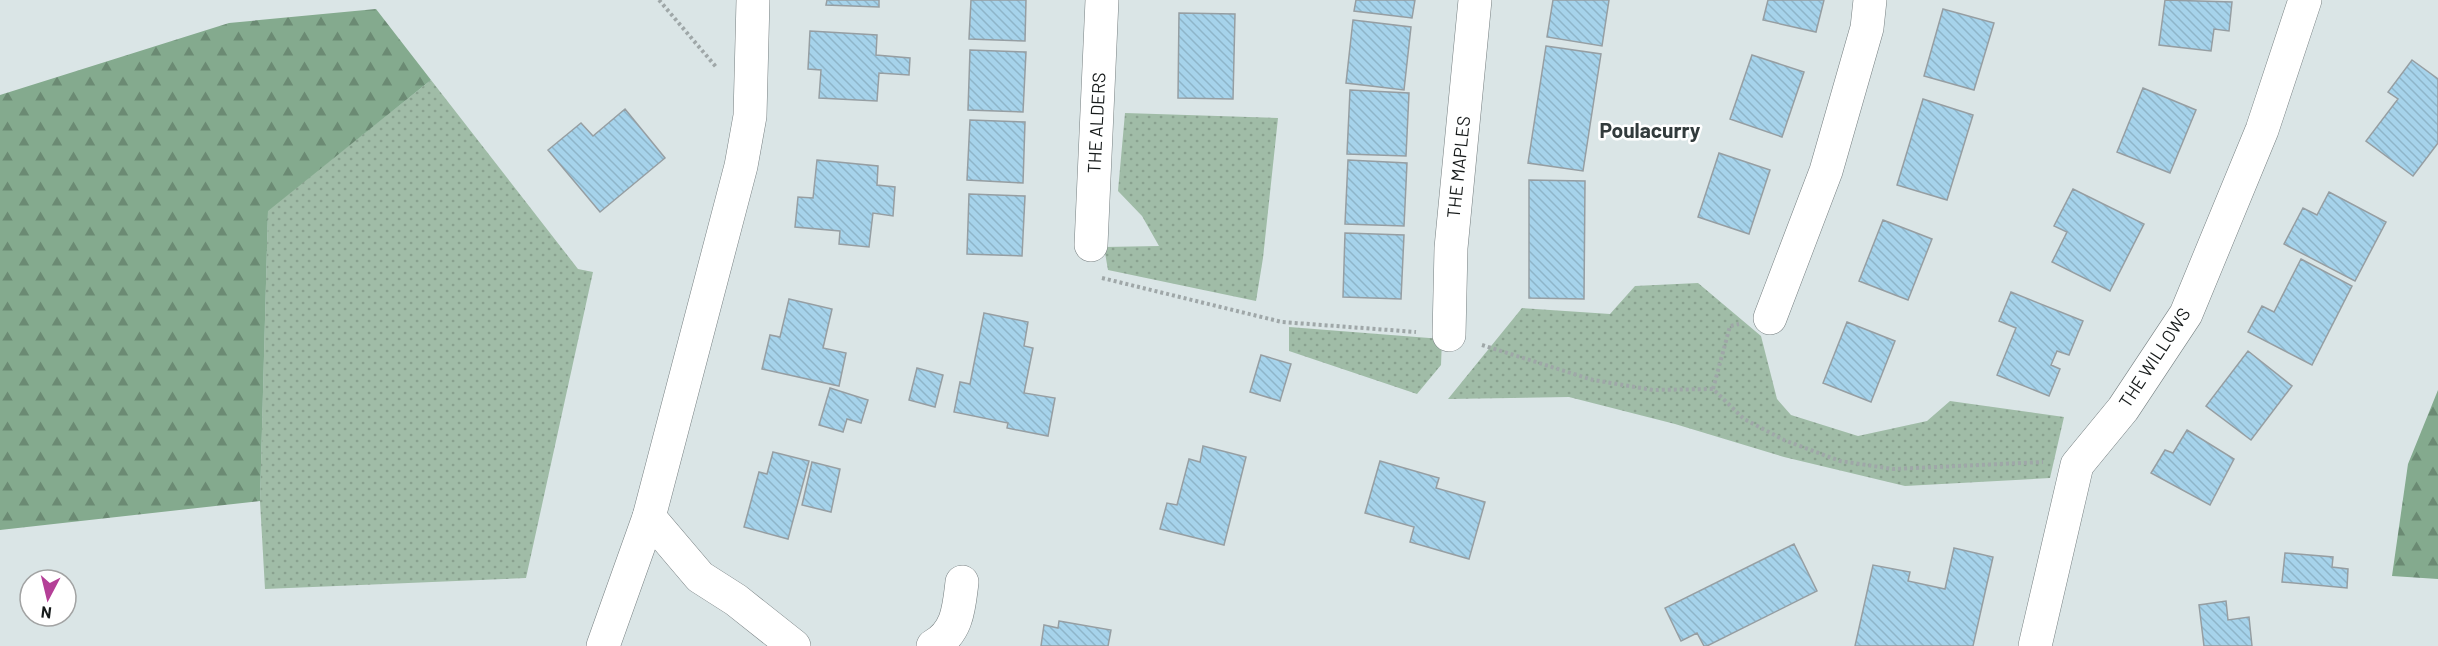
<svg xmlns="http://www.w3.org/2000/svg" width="2438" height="646" viewBox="0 0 2438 646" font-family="Barlow,sans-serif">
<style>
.grass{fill:url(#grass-dots)}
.forest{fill:url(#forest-firs)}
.building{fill:url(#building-back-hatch);stroke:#969ea2;stroke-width:1.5}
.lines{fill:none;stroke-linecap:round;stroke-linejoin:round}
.minor-casing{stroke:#767f80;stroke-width:34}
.tertiary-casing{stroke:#767f80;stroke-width:34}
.path{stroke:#9fa7a8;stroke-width:4;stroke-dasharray:3 3;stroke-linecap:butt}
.minor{stroke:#fff;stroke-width:33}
.tertiary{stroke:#fff;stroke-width:33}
.labels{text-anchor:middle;stroke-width:5;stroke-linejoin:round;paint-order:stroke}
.street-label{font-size:18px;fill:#161a1a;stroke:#fff}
.quarter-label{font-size:21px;font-weight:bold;fill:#323b3c;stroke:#fff}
</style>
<defs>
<pattern id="grass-dots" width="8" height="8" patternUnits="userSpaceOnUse" patternTransform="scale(1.5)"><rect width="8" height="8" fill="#a0bca7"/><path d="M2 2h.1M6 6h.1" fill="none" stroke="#89a18f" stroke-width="1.8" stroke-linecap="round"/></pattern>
<pattern id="forest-firs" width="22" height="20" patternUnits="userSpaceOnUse" patternTransform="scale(1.5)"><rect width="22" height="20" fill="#84aa8e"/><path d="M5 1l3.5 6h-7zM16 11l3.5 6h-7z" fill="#6b8a73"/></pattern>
<pattern id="building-back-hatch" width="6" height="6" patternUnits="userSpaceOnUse" patternTransform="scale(1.5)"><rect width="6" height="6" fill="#a6d3eb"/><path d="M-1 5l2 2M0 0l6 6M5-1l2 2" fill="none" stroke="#8eb5c9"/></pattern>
</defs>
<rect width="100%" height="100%" fill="#dae5e6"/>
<path class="grass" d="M431,80L578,269L593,272L526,578L265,589L260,501L268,210Z
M1125,113L1278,118L1263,258L1256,301L1108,270L1104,247L1159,246L1142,216L1118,191Z
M1698,283L1761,336L1777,399L1791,415L1858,436L1927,421L1950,401L2064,417L2050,478L1905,486L1784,457L1675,424L1569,397L1448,399L1522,308L1610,314L1635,286Z
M1289,327L1442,339L1441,365L1417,394L1289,351Z"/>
<path class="forest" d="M376,9L431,80L268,211L260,501L0,530V95L229,23Z
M2438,390V579L2392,576L2408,464Z"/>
<path class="building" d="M827,0H879V7L826,5Z
M971,0H1026L1025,41L969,39Z
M1356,0H1415L1412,18L1354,11Z
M1553,0H1609L1602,46L1547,37Z
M1768,0H1824L1816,32L1763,20Z
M2165,0L2232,2L2229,31L2214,29L2211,51L2159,45Z
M1943,9L1994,23L1974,90L1924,76Z
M1179,13L1235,14L1233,99L1178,98Z
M1353,20L1411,27L1404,90L1346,83Z
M810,31L877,35L876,55L910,58L909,75L879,73L877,101L819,98L821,70L808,69Z
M1546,46L1601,54L1583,171L1528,163Z
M970,50L1026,52L1023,112L968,110Z
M1752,55L1804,72L1782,137L1730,119Z
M2412,60L2438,79V143L2413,176L2366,141L2398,99L2388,92Z
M2143,88L2196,110L2170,173L2117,152Z
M1350,90L1409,93L1406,156L1347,154Z
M1923,99L1973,115L1947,200L1897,185Z
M625,109L665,158L600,212L548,150L581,123L593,136Z
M970,120L1025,122L1023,183L967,180Z
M1719,153L1770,170L1749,234L1698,217Z
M817,160L878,166L877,185L895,187L893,216L873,213L869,247L839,244L840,231L795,227L798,197L813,198Z
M1348,160L1407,163L1404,226L1345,224Z
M1529,180L1585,181L1584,299L1529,298Z
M2073,189L2144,224L2110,291L2052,262L2067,232L2054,226Z
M2329,192L2386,222L2355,281L2284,244L2303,208L2317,215Z
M969,194L1025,196L1022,256L967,254Z
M1883,220L1932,239L1908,300L1859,281Z
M1345,233L1404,235L1401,299L1343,297Z
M2301,259L2352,286L2312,365L2248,332L2262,306L2274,312Z
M2011,292L2083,321L2069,355L2057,351L2051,365L2060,369L2049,396L1997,375L2016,328L1999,321Z
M789,299L832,309L823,348L846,353L839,386L762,369L770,335L780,337Z
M984,313L1028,322L1024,346L1033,348L1024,393L1055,398L1048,436L1007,428L1008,423L954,412L960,382L970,384Z
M1847,322L1895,341L1871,402L1823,383Z
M2248,351L2292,386L2251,440L2206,406Z
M1261,355L1291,364L1280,401L1250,392Z
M917,368L943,375L935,407L909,400Z
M830,388L868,400L861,423L847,419L843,432L819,425Z
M2187,430L2234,459L2210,505L2151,473L2165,450L2173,453Z
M1203,446L1246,457L1224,545L1160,529L1167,503L1177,505L1189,459L1200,462Z
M773,452L809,461L788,539L744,527L759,472L767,474Z
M1380,461L1439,478L1436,488L1485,502L1469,559L1410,542L1414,527L1365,513Z
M812,462L840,469L831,512L802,505Z
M1794,544L1817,591L1707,646H1704L1697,633L1681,641L1665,608Z
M1954,548L1993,557L1973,646H1855L1873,565L1910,572L1908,581L1945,589Z
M2285,553L2333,557L2332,567L2348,569L2347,588L2282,582Z
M2226,601L2228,620L2249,617L2252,646H2204L2199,605Z
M1059,621L1111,630L1108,646H1041L1044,625L1058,628Z"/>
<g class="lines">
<defs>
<path id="minor" d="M1091,245L1102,0
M1770,318L1826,171L1867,28L1870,0
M1449,335L1451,248L1475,0
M649,517L700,577L736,600L794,646
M933,646C958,632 959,607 962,582
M2035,646L2077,465L2123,409L2186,314L2262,130L2305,0"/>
<path id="tertiary" d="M603,646L649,517L741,166L750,116L753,0"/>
</defs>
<use href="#minor" class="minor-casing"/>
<use href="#tertiary" class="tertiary-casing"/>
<path class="path" d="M659,0L717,68
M1102,278L1282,322L1416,332
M1482,345L1593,380L1653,390L1713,389L1744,419L1784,440L1840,461L1893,469L2043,462
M1713,389L1730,326L1739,324"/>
<use href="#minor" class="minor"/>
<use href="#tertiary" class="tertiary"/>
</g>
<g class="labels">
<g class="street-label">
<text transform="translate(1097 123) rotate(-87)" y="6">THE ALDERS</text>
<text transform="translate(1459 167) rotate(-84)" y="6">THE MAPLES</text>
<text transform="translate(2155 358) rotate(-57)" y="6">THE WILLOWS</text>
</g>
<g class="quarter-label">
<text x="1650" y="138">Poulacurry</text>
</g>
</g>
<g transform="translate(48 598) rotate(187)"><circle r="28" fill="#ffffff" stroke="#a2a3a3" stroke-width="1.5"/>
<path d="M0-4.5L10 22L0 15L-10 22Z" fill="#b43f97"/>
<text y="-9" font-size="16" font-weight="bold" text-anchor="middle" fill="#161a1a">N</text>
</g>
</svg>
